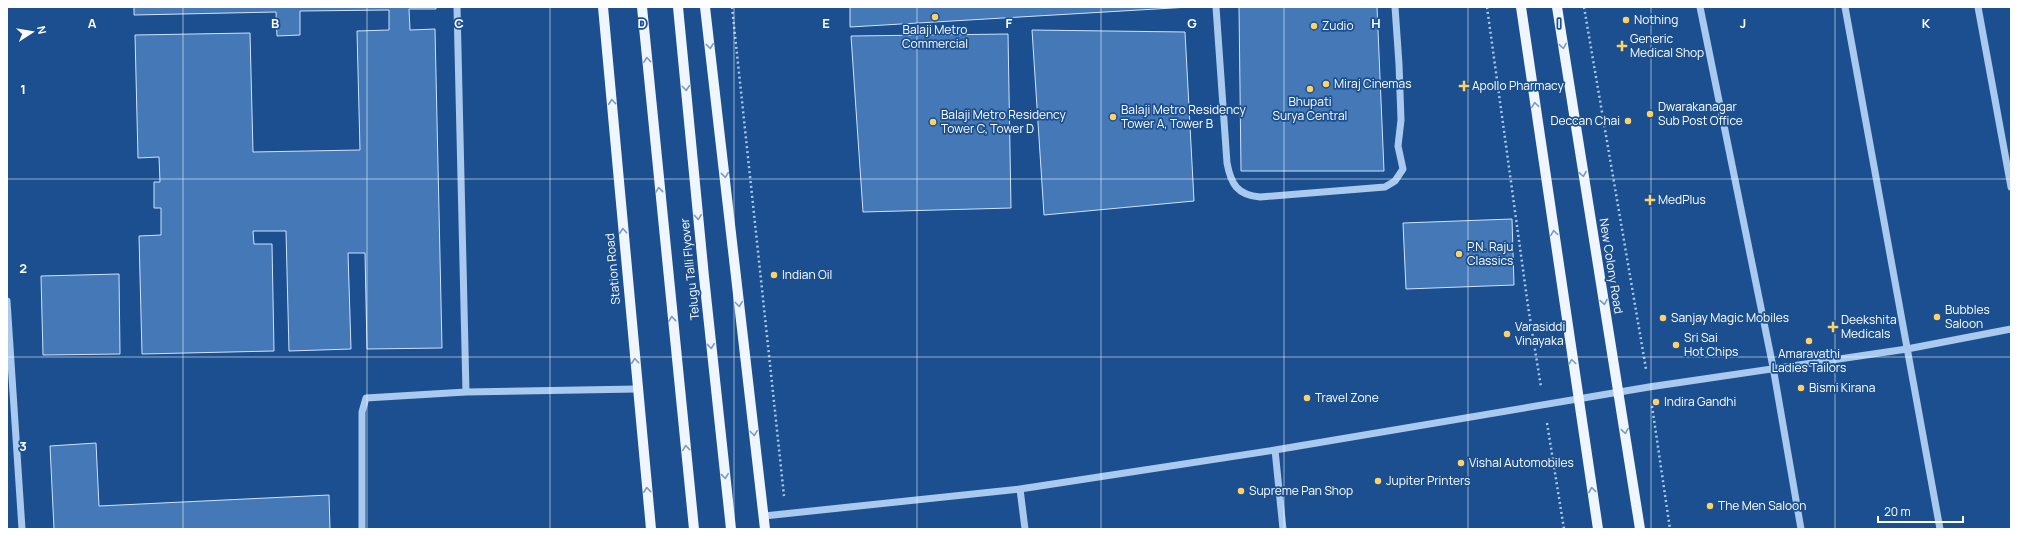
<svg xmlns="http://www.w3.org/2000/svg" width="2018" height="536" viewBox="0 0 2018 536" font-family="Manrope,sans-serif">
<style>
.building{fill:#4478b7;stroke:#cfe3fa}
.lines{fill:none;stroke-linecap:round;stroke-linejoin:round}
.path{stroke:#a9c9ee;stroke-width:2.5;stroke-dasharray:2 3;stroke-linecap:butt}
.minor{stroke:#a9c9ee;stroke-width:7}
.major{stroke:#f0f6ff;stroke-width:10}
.oneway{stroke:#7b9ac1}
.grid{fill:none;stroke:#fff;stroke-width:1;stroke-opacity:0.55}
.poi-dot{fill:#ffd166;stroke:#1b4f8f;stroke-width:1.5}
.labels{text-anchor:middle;stroke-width:3.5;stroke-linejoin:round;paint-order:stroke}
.poi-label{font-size:12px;fill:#fff;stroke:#1b4f8f;text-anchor:start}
.street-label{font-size:12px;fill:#fff;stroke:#1b4f8f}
.grid-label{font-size:13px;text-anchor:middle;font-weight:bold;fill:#fff;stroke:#1b4f8f;stroke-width:3.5;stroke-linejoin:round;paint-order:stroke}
</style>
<rect width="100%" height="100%" fill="#1b4f8f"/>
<path class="building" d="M134,7H436V9H409L410,30L435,29L442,348L367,349L365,253H348L351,349L289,351L286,231H253L254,244H272L274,351L142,354L139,236L161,235V208H154V182H160L159,157L138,158L135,35L250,33L253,152L360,150L357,31L389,30V10L300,11V35L277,36L276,12L134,15Z
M850,7H1190L850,27Z
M1239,7H1377L1384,171H1241Z
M1032,30L1185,32L1194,201L1044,215Z
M1008,34L1011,208L863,212L851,36Z
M1512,219L1514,285L1406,289L1403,223Z
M119,274L120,354L43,355L41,276Z
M96,443L99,506L329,495L330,529H54L50,446Z"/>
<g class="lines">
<path class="path" d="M732,7L784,496
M1487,7L1528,306L1541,387
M1584,7L1646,369
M1652,406L1670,529
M1547,423L1564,529"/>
<path class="minor" d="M457,7L466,392L637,389
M1216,7L1227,163C1231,184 1237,195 1260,197L1385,187L1395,181L1403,169L1398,146L1401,120L1399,64L1395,7
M1700,7L1773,367L1801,529
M1845,7L1940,529
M1978,7L2011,187
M7,301L22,529
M1275,450L1649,387L1907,349L2011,329
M1020,489L1275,450L1283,529
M764,516L1020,489L1025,529
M362,529V412L366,398L466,392"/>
<path class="major" d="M603,7L651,529
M642,7L694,529
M678,7L704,277L731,529
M705,7L765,529
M1521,7L1598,529
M1557,7L1640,529"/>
</g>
<defs><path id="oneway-chevron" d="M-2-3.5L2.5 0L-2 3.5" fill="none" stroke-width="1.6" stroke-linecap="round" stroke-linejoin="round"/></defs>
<g class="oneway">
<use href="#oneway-chevron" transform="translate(710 46) rotate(83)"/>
<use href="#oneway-chevron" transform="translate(1563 46) rotate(81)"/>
<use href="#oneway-chevron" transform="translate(647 60) rotate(-96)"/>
<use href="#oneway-chevron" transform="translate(686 88) rotate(85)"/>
<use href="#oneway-chevron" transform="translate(612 102) rotate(-95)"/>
<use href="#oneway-chevron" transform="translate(1535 105) rotate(-98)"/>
<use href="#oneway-chevron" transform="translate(1583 174) rotate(81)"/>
<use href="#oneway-chevron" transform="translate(725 175) rotate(84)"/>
<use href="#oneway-chevron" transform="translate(659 190) rotate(-96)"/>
<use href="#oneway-chevron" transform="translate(698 217) rotate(85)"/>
<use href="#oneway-chevron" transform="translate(623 231) rotate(-95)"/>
<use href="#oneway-chevron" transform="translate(1554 233) rotate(-98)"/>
<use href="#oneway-chevron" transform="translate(1604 302) rotate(80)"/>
<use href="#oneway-chevron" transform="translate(739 304) rotate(83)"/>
<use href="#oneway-chevron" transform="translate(672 319) rotate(-96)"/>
<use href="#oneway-chevron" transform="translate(711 346) rotate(84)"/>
<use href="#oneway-chevron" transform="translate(635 361) rotate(-95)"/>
<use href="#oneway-chevron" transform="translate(1572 362) rotate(-98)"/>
<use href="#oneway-chevron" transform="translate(1625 431) rotate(81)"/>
<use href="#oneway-chevron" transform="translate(754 433) rotate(83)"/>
<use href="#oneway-chevron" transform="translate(686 448) rotate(-96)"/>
<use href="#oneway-chevron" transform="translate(725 476) rotate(84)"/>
<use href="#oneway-chevron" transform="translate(647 490) rotate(-96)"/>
<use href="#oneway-chevron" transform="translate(1592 490) rotate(-99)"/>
</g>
<path class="grid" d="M183,7V529M367,7V529M550,7V529M734,7V529M917,7V529M1101,7V529M1284,7V529M1468,7V529M1651,7V529M1835,7V529M7,179H2011M7,357H2011"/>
<g class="poi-dot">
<circle cx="935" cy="17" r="4"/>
<circle cx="1626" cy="20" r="4"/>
<circle cx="1314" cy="26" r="4"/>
<path d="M1620 40h4v4h4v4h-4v4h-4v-4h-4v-4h4z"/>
<circle cx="1326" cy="84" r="4"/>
<path d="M1462 80h4v4h4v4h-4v4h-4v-4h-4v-4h4z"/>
<circle cx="1310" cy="89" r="4"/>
<circle cx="1650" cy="114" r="4"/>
<circle cx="1113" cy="117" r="4"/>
<circle cx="1628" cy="121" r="4"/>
<circle cx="933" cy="122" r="4"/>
<path d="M1648 194h4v4h4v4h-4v4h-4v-4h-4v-4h4z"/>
<circle cx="1459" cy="254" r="4"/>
<circle cx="774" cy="275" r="4"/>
<circle cx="1937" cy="317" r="4"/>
<circle cx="1663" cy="318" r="4"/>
<path d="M1831 321h4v4h4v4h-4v4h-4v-4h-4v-4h4z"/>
<circle cx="1507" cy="334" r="4"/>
<circle cx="1809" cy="341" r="4"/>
<circle cx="1676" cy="345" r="4"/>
<circle cx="1801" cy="388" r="4"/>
<circle cx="1307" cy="398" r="4"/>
<circle cx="1656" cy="402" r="4"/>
<circle cx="1461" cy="463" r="4"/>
<circle cx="1378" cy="481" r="4"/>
<circle cx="1241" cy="491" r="4"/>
<circle cx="1710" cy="506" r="4"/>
</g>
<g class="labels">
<g class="poi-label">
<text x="1634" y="24">Nothing</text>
<text x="1322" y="30">Zudio</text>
<text x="935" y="34" text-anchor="middle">Balaji Metro<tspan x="935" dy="14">Commercial</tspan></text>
<text x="1630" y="43">Generic<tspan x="1630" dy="14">Medical Shop</tspan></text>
<text x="1334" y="88">Miraj Cinemas</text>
<text x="1472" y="90">Apollo Pharmacy</text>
<text x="1310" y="106" text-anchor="middle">Bhupati<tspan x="1310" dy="14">Surya Central</tspan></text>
<text x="1658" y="111">Dwarakanagar<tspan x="1658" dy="14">Sub Post Office</tspan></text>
<text x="1121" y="114">Balaji Metro Residency<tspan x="1121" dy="14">Tower A, Tower B</tspan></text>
<text x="941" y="119">Balaji Metro Residency<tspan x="941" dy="14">Tower C, Tower D</tspan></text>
<text x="1620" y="125" text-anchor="end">Deccan Chai</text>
<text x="1658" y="204">MedPlus</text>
<text x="1467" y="251">P.N. Raju<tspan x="1467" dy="14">Classics</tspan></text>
<text x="782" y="279">Indian Oil</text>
<text x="1945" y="314">Bubbles<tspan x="1945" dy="14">Saloon</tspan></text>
<text x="1671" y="322">Sanjay Magic Mobiles</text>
<text x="1841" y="324">Deekshita<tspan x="1841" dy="14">Medicals</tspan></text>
<text x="1515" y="331">Varasiddi<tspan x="1515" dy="14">Vinayaka</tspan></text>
<text x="1684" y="342">Sri Sai<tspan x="1684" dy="14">Hot Chips</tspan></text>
<text x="1809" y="358" text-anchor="middle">Amaravathi<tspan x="1809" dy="14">Ladies Tailors</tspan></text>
<text x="1809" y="392">Bismi Kirana</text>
<text x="1315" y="402">Travel Zone</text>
<text x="1664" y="406">Indira Gandhi</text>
<text x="1469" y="467">Vishal Automobiles</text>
<text x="1386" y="485">Jupiter Printers</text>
<text x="1249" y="495">Supreme Pan Shop</text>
<text x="1718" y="510">The Men Saloon</text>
</g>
<g class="street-label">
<text transform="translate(1611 266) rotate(81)" y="4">New Colony Road</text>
<text transform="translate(613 269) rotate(-95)" y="4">Station Road</text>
<text transform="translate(690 269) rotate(-96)" y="4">Telugu Talli Flyover</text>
</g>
</g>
<g class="grid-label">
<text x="92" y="28">A</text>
<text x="275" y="28">B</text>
<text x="459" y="28">C</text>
<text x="642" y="28">D</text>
<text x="826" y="28">E</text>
<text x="1009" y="28">F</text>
<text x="1192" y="28">G</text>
<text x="1376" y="28">H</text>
<text x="1559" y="28">I</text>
<text x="1743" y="28">J</text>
<text x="1926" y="28">K</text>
<text x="23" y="94">1</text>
<text x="23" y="273">2</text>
<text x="23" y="451">3</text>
</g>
<rect width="2018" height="536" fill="none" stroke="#ffffff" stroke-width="16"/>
<g transform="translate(32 32) rotate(78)" stroke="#1b4f8f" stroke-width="3" paint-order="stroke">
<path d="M0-3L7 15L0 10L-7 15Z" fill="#ffffff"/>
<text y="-6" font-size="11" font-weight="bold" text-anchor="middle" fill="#ffffff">N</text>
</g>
<path d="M1878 516v6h85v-6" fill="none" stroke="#ffffff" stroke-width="2"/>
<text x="1884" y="516" font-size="12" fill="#ffffff" stroke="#1b4f8f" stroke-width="3" paint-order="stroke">20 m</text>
</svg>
